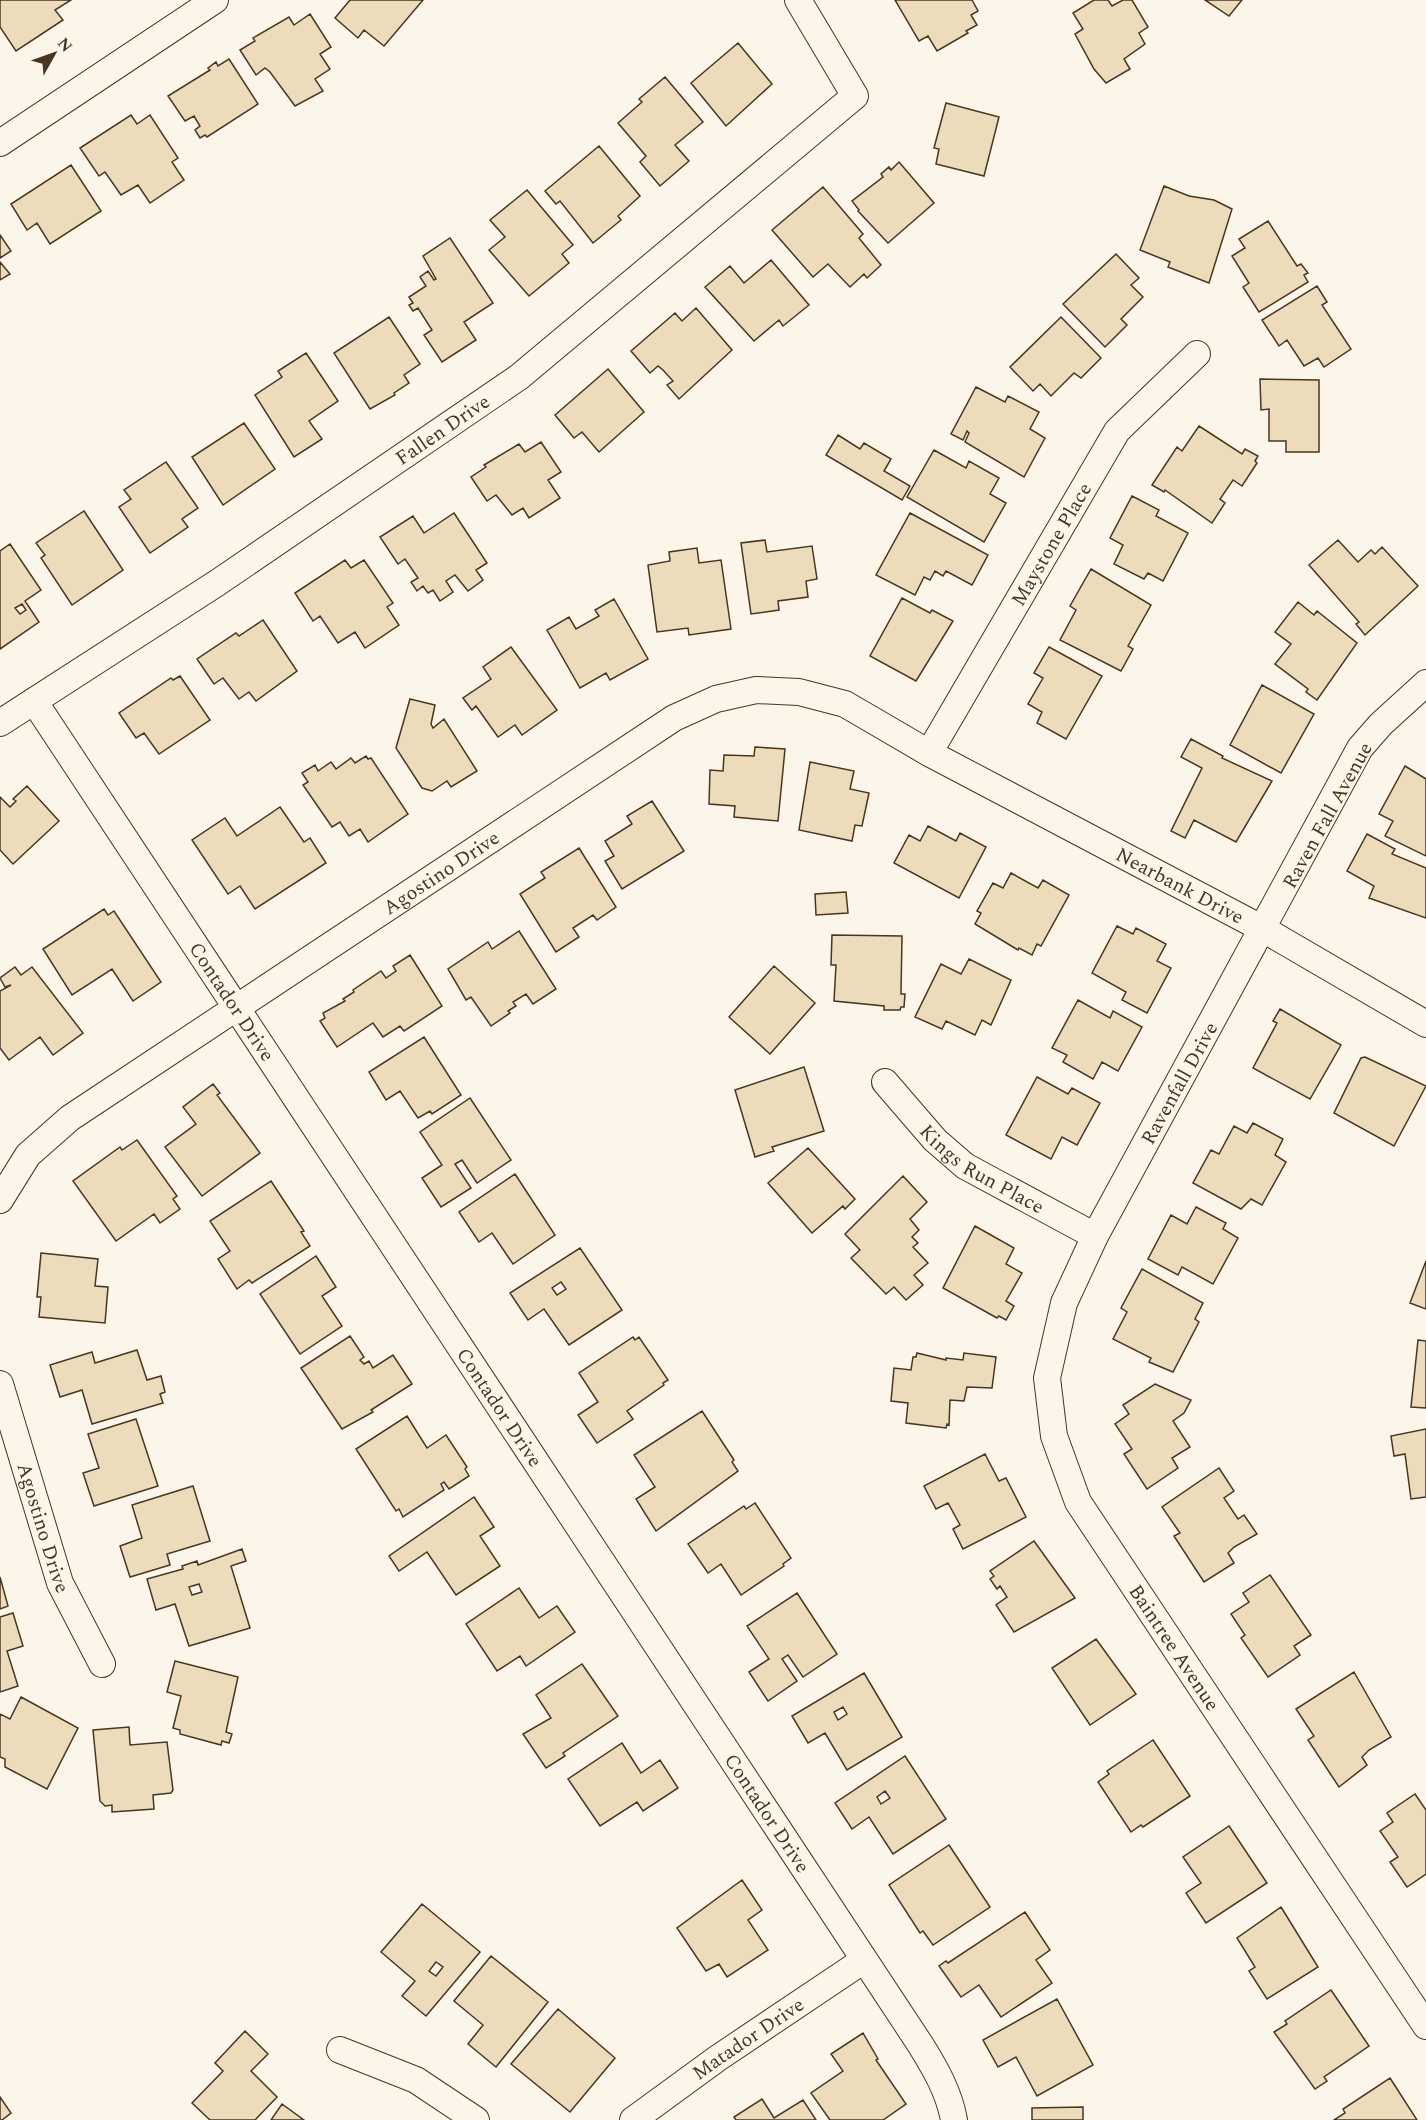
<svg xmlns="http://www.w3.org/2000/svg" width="1426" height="2120" viewBox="0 0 1426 2120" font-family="Spectral,serif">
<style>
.building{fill:#ecdcbc;stroke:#4a3520;stroke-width:1.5;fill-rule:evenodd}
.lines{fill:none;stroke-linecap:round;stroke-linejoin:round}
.minor-casing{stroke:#4a3520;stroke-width:28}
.minor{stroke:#fbf6e9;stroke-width:26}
.labels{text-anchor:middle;stroke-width:4.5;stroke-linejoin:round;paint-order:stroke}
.street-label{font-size:20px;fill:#4a3520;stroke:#fbf6e9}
</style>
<rect width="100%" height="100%" fill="#fbf6e9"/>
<path class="building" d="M0,0H71L55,10L63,20L16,51L0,27Z
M350,0H423L384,46L364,30L358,38L335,18Z
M895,0H972L978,11L971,15L977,25L966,31L968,33L937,51L928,36L919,41Z
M1094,0H1108L1112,6L1123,0H1132L1148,27L1139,33L1145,44L1124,59L1130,69L1106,83L1094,69L1075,34L1083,29L1073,13Z
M1205,0H1242L1229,16Z
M310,14L331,47L320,54L330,69L315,79L323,91L295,106L270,72L265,68L256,75L240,50L255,41L253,38L289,17L294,25Z
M738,43L772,84L726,126L691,83Z
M229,59L258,104L207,137L205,135L200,138L195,130L200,126L194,116L185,121L168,96L210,70L208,68L216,62L218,66Z
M665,77L703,122L675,145L689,161L660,186L640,162L646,156L618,123L642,102L639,99Z
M946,103L999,117L984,176L936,164L939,149L934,148Z
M131,115L137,124L150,115L178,158L172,162L184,180L150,203L138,185L121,195L105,172L99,176L80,148Z
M599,146L640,196L618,216L621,220L593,243L560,201L556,204L545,191Z
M899,162L934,203L888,243L858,211L859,210L852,201L883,177L881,174L889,167L891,170Z
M71,165L101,211L50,244L37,223L27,230L11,204Z
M1164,186L1189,196L1214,200L1232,209L1209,283L1168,267L1170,262L1140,250Z
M823,187L863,234L859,238L881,265L867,278L864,274L850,287L828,264L813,277L772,230Z
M527,190L573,245L562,254L569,263L529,296L489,250L505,237L490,220Z
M1268,221L1297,266L1301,264L1308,273L1304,275L1308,282L1259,312L1243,287L1249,283L1232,256L1245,248L1239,239Z
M0,235L11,251L0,258Z
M450,238L493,303L464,322L476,340L442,362L424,335L432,330L418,308L413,311L409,305L413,303L409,297L426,286L420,277L428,271L434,280L436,279L423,256Z
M1116,254L1139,278L1131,285L1143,297L1121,319L1127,325L1105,347L1063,304Z
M771,260L809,305L783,326L779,320L754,341L705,287L730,266L744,283Z
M0,262L10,274L0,280Z
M1317,286L1327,302L1322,305L1351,349L1324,367L1318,358L1304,366L1287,340L1279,346L1262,320Z
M696,308L732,350L679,399L667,385L673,381L663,370L658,366L650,373L631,351L675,313L682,321Z
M389,317L420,364L404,375L409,383L394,393L395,395L370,409L334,353Z
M1061,317L1101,358L1081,378L1074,373L1051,396L1040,384L1033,391L1010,367Z
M306,353L338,401L309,421L322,439L294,457L255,395L282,377L278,371Z
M608,369L644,412L599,452L582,432L574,438L555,415Z
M1260,379L1319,380V452H1286V441H1269V409L1261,410Z
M976,387L1005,402L1008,396L1039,412L1030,429L1045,438L1024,477L965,442L969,433L967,431L963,440L951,434Z
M244,423L275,469L223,505L192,457Z
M1199,426L1242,454L1245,449L1258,456L1255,461L1257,463L1242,486L1233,480L1220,499L1225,503L1212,523L1165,490L1164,492L1152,485L1177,447L1182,451Z
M838,435L860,449L864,443L891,459L884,471L910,486L902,500L826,455Z
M541,442L561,472L548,480L560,498L529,518L523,508L512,515L496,495L487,501L471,477L486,467L484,465L519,444L525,452Z
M934,450L966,468L969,461L999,478L990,494L1006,503L984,542L907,497Z
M166,462L198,508L182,519L188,527L150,553L119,507L131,499L124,490Z
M1132,496L1159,510L1156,516L1188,533L1163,581L1148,573L1144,579L1114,564L1123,545L1110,538Z
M84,511L123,570L72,605L41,558L45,555L36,543Z
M454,513L487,563L476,570L483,580L468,591L455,575L446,581L453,592L440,601L433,590L428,593L423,586L417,591L411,582L418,578L405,559L398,564L380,537L413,516L424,533Z
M910,513L988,555L972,585L946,571L943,576L935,571L930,580L924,577L915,595L876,575Z
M765,540L767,552L812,546L817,579L806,581L808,597L778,601L779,610L751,614L741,543Z
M1338,540L1358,562L1371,550L1375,554L1382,547L1418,586L1365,635L1356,624L1359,622L1309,565Z
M10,544L41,590L25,601L39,622L0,649V551ZM22,604L26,610L20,614L15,608Z
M697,548L699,563L721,560L731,629L689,635L688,628L657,632L648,565L670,561L669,552Z
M345,560L351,568L364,560L393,603L387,607L399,625L365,648L355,632L338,643L320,616L313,621L295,593Z
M1091,569L1151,605L1128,646L1133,649L1121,671L1060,640L1076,610L1070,606Z
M902,598L930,613L932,610L953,621L916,681L870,656Z
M614,599L648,659L610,680L606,673L580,688L547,630L569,617L576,629L599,616L595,610Z
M1298,602L1314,615L1317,611L1357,643L1317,700L1306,692L1308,689L1275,664L1291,644L1275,632Z
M263,620L297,671L256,701L249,692L239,699L223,678L214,684L197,659L236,633L239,636Z
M511,647L557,710L522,735L515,725L498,737L476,706L472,710L463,698L491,679L483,667Z
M1049,647L1102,676L1066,739L1037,723L1042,712L1028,704L1043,678L1034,673Z
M180,676L210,720L159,754L144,733L136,738L119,713L171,678L173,680Z
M1262,685L1314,714L1281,773L1230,745Z
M410,699L435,705L431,724L433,728L444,719L477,771L451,787L447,781L432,791L422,788L396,748Z
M1191,739L1223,756L1222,758L1272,781L1236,842L1194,820L1185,838L1171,831L1202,768L1181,757Z
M755,747L785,749L778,821L734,817L735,806L709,804L710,770L723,771L724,755L754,756Z
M366,756L368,759L371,758L408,814L368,842L360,829L349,836L340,822L332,827L303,785L308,782L302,773L315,765L318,771L331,762L336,769L351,758L355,763Z
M810,762L854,771L850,789L869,793L862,826L855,825L852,841L799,830Z
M1405,766L1426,779V856L1385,836L1393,821L1379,814Z
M27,786L59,821L13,864L0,850V797L10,807L16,801L13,799Z
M652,801L684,851L622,889L605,861L614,856L605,841L632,824L627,816Z
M280,807L304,842L310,838L326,863L255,909L240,886L228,894L192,840L225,818L237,836Z
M928,826L956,841L960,833L986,847L959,898L894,863L909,835L920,841Z
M1367,834L1395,849L1392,854L1426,868V918L1369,898L1374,886L1347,871Z
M579,848L616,907L597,920L593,915L573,928L579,937L556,952L520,894L545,878L541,872Z
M1011,873L1038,888L1043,880L1069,895L1041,946L1037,944L1032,955L1019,948L1018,950L975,924L981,913L977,911L993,883L1003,888Z
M846,892L848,913L816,915L815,894Z
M104,909L108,915L114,911L161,982L133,1001L112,969L72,995L43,949Z
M1117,926L1133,934L1136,928L1166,944L1157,961L1171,968L1147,1013L1122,1000L1126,992L1092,973Z
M519,931L556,989L533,1004L526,994L513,1002L516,1006L508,1011L510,1013L491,1026L471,997L466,1000L448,969L488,942L492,949Z
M832,935L902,936L901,994H905L904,1007H901L900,1010H884V1006L834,1001L836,965H831Z
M410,955L442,1006L404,1031L400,1026L383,1037L373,1023L337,1047L320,1021L325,1018L323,1013L345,1001L343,999L354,992L353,990L381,971L386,978L396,971L393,966Z
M969,959L1011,980L991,1025L982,1020L975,1035L946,1021L942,1029L915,1017L941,964L961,974Z
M774,966L815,1003L770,1054L729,1017Z
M15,967L21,975L32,967L83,1033L53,1055L40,1037L9,1060L0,1048V991L11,985L5,987L0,978Z
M1078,1000L1110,1018L1113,1011L1142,1027L1118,1071L1102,1062L1093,1079L1063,1062L1067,1055L1052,1048Z
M1280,1009L1341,1045L1310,1099L1253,1068L1277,1023L1273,1021Z
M424,1037L461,1095L432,1114L430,1111L418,1118L400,1091L386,1100L369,1072Z
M1365,1057L1426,1086L1394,1146L1334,1113L1361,1058Z
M804,1067L824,1131L772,1147L774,1151L755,1157L735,1090Z
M1037,1077L1068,1094L1072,1088L1100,1103L1077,1145L1062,1137L1051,1159L1006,1135Z
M213,1084L220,1093L217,1095L260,1153L202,1196L165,1147L196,1124L183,1107Z
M470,1098L511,1160L477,1183L462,1160L455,1164L471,1188L441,1207L422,1178L442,1165L420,1132Z
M1253,1123L1283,1139L1275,1155L1286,1162L1262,1205L1251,1199L1241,1209L1193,1183L1211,1150L1219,1154L1234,1126L1247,1133Z
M137,1140L177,1196L173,1199L180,1209L160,1223L154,1214L116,1241L73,1181L120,1147L122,1150Z
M808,1148L855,1199L845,1209L843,1206L812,1233L768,1183Z
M515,1174L555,1235L513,1264L492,1233L479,1242L459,1212Z
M903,1176L927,1202L910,1219L919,1230L912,1237L918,1243L913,1247L928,1263L914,1275L923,1285L906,1300L894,1287L886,1294L851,1258L860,1250L845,1234Z
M271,1181L304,1231L301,1232L310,1246L252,1283L249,1280L237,1289L218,1259L230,1251L210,1221Z
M1196,1207L1226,1223L1223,1229L1238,1238L1213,1284L1182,1267L1178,1275L1148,1259L1171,1215L1187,1224Z
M975,1226L1014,1248L1006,1264L1022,1273L1006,1301L1014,1306L1006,1320L999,1316L997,1318L943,1288Z
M580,1248L622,1310L569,1345L544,1309L528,1320L510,1293ZM561,1282L566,1289L557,1295L552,1288Z
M41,1253L98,1259L95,1286L108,1287L105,1323L39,1317L41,1297H37Z
M316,1256L336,1287L322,1296L342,1326L300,1354L260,1294Z
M1426,1261V1309L1410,1303Z
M1142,1269L1203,1303L1195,1319L1199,1322L1173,1372L1149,1362L1151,1358L1113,1339L1127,1312L1121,1308Z
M350,1336L364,1357L360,1360L364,1364L369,1361L373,1368L393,1355L412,1384L371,1410L373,1412L342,1429L301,1368Z
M633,1337L635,1340L639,1337L668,1380L663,1383L664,1385L627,1411L633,1419L597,1443L578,1415L598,1402L579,1373Z
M1418,1340L1426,1341V1408L1411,1407Z
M137,1350L147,1380L161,1376L165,1392L160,1394L163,1403L92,1424L82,1390L60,1397L50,1365L92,1352L95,1363Z
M917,1353L946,1360V1358L963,1360L964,1353L996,1357L992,1388L967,1387L964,1401L950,1400L949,1425L947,1424L946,1428L906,1423L908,1403L891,1401L894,1368L911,1370L913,1357H916Z
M1155,1384L1191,1400L1184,1413L1173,1421L1190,1447L1172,1458L1178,1468L1147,1489L1124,1454L1132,1449L1115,1424L1129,1414L1123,1405Z
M702,1411L734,1460L732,1462L738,1471L656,1531L636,1499L655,1487L634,1455Z
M407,1416L427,1448L446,1435L467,1467L465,1469L469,1476L449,1489L444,1482L441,1484L444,1490L403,1517L399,1509L396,1511L356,1449Z
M136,1419L158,1486L94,1506L83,1473L99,1468L88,1434Z
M1426,1429V1497L1411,1499L1405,1454L1394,1456L1391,1436Z
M985,1454L999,1481L1006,1478L1026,1517L963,1549L953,1529L960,1525L948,1503L936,1509L924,1486Z
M1219,1468L1234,1491L1224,1498L1238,1519L1244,1515L1257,1534L1234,1547L1228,1553L1234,1563L1204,1582L1174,1536L1180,1533L1162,1507Z
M193,1486L210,1541L167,1554L170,1565L130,1577L120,1546L142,1538L132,1505Z
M474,1497L494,1527L480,1536L500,1566L456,1595L427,1552L399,1571L389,1556Z
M755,1503L791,1558L783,1564L784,1566L741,1595L721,1564L708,1573L688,1544L744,1506L746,1509Z
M1034,1541L1075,1598L1014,1632L996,1605L1007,1597L1000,1586L997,1589L990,1579L994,1576L990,1571Z
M242,1549L246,1561L231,1566L250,1628L189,1646L175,1604L156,1610L147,1579L183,1569L182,1566L197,1561L198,1565ZM199,1584L202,1592L192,1595L189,1587Z
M1270,1575L1311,1635L1294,1646L1300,1655L1268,1677L1241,1638L1245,1635L1231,1614L1249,1602L1243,1593Z
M0,1577L8,1606L0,1609Z
M519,1588L539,1618L557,1606L575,1632L526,1666L520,1656L497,1671L466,1624Z
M797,1593L837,1654L803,1677L788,1655L782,1659L797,1681L768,1701L749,1672L769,1659L747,1626Z
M13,1613L23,1646L7,1651L18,1686L0,1692V1617Z
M1096,1639L1136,1694L1090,1725L1052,1668Z
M175,1661L238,1677L226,1732L232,1734L229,1743L222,1741L221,1745L180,1734V1730L173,1728L181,1696L167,1692Z
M582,1664L618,1716L563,1753L565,1756L546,1768L523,1734L551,1718L536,1695Z
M1354,1672L1391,1737L1369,1750L1362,1757L1367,1765L1339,1787L1308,1740L1314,1736L1296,1709Z
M864,1673L902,1737L847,1770L825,1733L808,1743L792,1716ZM843,1707L847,1714L838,1720L834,1712Z
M21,1697L78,1728L47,1789L5,1767V1759L0,1757V1714L10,1719Z
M129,1727L130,1745L167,1742L173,1790L171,1793L153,1795L154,1809L112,1812V1805L105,1806L100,1801L93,1730Z
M1153,1740L1190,1796L1143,1827L1141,1825L1131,1832L1098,1782L1109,1774L1107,1771Z
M622,1743L641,1773L660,1760L678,1788L643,1811L637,1802L600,1826L568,1779Z
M905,1756L946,1819L893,1854L869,1817L852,1829L835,1803ZM885,1791L890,1798L881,1804L877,1797Z
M1415,1794L1426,1810V1874L1407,1887L1390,1862L1398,1857L1380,1831L1393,1822L1387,1813Z
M1229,1826L1267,1883L1206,1923L1186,1893L1201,1883L1183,1857Z
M949,1845L990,1907L933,1945L923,1931L920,1933L889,1885Z
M742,1880L762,1910L748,1920L768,1950L727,1977L719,1964L706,1971L677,1928Z
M422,1904L480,1952L426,2016L402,1996L415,1981L381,1952ZM436,1962L443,1967L436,1976L429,1971Z
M1281,1907L1318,1967L1267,1999L1249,1971L1255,1967L1237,1938Z
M1025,1912L1050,1950L1036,1960L1052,1983L1001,2017L979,1985L961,1997L939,1966L946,1961L948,1963Z
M491,1956L548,2002L496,2067L468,2044L483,2025L454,2001Z
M1331,1990L1369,2046L1324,2077L1327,2081L1315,2089L1274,2032L1287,2024L1285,2021Z
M1057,1999L1093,2065L1037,2096L1016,2057L998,2067L983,2040Z
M558,2009L615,2058L570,2112L511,2064Z
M245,2031L268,2054L251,2071L277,2097L255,2120H210L192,2103L223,2071L215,2063Z
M863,2033L878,2059L876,2060L906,2104L883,2120H830L811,2093L843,2071L831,2054Z
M1390,2078L1417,2120H1334L1345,2113L1343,2109Z
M0,2097L11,2113L2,2120H0Z
M762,2099L774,2118L803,2100L816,2120H736L734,2117Z
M282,2104L304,2120H271Z
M1083,2107V2120H1032V2108Z"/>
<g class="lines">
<defs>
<g id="minor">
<path d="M0,143L215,0"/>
<path id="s1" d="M1426,683L1381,724L1360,748L1095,1236L1064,1303L1047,1378L1054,1436L1078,1502L1426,2026"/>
<path id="s2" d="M34,701L920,2044C935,2068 949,2092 954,2120"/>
<path id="s3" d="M0,723L217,583L519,377L855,96L798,0"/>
<path id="s4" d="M929,753L1117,431L1197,354"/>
<path id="s5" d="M885,1082L935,1140L965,1166L1095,1236"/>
<path id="s6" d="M0,1200L28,1155L70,1118L674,718L716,699L756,690L799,692L845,704L929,753L1263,929L1426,1024"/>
<path id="s7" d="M0,1384L60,1583L102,1664"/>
<path d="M340,2050L416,2080L476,2120"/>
<path id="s8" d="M633,2120L718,2058L864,1960"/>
</g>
</defs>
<use href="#minor" class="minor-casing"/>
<use href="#minor" class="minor"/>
</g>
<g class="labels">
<g class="street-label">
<text dy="7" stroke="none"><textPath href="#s3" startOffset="531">Fallen Drive</textPath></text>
<text dy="7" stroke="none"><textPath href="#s4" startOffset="242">Maystone Place</textPath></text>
<text transform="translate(1327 815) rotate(-61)" y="7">Raven Fall Avenue</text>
<text dy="7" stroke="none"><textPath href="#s6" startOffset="554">Agostino Drive</textPath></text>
<text dy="7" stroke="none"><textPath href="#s6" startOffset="1392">Nearbank Drive</textPath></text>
<text dy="7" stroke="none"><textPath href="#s2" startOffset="360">Contador Drive</textPath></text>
<text transform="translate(1179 1083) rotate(-61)" y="7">Ravenfall Drive</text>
<text dy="7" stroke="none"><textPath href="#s5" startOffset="132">Kings Run Place</textPath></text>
<text dy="7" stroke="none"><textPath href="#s2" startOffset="846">Contador Drive</textPath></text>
<text dy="7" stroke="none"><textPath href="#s7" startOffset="150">Agostino Drive</textPath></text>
<text dy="7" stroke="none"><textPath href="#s1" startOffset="1102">Baintree Avenue</textPath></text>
<text dy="7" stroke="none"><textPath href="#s2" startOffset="1332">Contador Drive</textPath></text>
<text dy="7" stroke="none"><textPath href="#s8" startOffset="141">Matador Drive</textPath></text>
</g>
</g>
<g transform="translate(54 54) rotate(50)" stroke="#fbf6e9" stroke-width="4.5" paint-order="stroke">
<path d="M0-4.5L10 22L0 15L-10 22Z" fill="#4a3520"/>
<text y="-9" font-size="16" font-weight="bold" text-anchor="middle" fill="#4a3520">N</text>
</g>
</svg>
